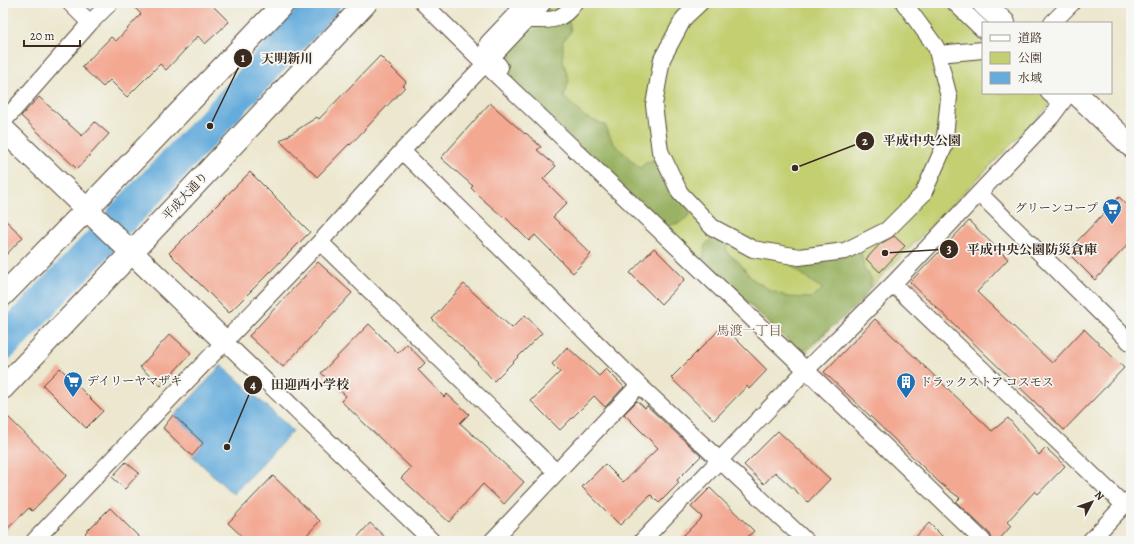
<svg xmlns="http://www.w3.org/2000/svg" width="1134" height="544" viewBox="0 0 1134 544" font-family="Alegreya,'Noto Serif JP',serif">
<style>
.green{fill:#c3cf71;stroke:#7f7c48}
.forest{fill:#9ab263;stroke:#6a6e40}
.water{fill:#65acdc;stroke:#506b7d}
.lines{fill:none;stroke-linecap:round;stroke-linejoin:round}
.river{stroke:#65acdc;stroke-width:33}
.building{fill:#f3a892}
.street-casing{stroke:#564638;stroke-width:18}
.secondary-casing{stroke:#564638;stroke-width:24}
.street{stroke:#fff;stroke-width:16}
.secondary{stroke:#fff;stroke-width:22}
.labels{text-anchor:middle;stroke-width:3.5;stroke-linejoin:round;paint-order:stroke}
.street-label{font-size:12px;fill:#3b2a1e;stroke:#f6f6f2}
.poi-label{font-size:12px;fill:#3b2a1e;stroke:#f6f6f2;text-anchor:start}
.neighbourhood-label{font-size:13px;fill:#7b5647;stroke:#f6f6f2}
.leader{fill:none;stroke:#3b2a1e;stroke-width:1.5}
.callout-dot{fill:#3b2a1e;stroke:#f6f6f2;stroke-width:1.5}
.mark-label{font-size:12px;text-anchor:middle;font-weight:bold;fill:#fff}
.callout-label{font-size:13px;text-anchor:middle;font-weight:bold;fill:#3b2a1e;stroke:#f6f6f2;stroke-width:3.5;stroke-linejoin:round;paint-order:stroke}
</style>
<rect width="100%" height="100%" fill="#f6f6f2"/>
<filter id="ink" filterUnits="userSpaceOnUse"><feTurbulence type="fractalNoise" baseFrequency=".025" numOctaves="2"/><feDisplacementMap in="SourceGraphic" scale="8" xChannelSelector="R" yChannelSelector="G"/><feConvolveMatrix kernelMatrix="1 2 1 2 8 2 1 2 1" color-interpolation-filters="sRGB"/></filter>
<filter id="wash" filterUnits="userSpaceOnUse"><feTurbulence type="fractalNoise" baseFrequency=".012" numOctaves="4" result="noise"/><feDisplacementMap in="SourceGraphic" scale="16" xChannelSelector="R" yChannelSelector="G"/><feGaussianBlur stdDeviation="0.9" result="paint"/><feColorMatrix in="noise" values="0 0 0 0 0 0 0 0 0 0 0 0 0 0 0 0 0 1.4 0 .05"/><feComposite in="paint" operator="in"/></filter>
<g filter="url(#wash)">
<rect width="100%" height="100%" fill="#ece7ce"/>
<path class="green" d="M539,3H955L983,30V93H1049L1056,99L803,356L488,58Z"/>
<path class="forest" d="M543,7L569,22L571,32L563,41V61L569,80L564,97L585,117L605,125L613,143L640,168L647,162L667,157L693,196L690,215L679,223L663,227L519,88L500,56Z
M714,236L726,243L727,253L738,261L751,278L770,290L788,297L811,298L823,289L812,282L788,263L850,243L861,253L864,269L872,279C871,283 870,287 868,291C856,311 824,331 807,349H800L785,337L703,259L705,245Z"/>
<path class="water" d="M222,365L293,431L233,494L163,428Z"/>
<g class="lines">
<path class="river" d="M122,218L210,126L324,3
M3,344L101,241"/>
</g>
<g id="blocks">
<path class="building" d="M130,3H210L229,22L205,44L198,36L166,70L160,64L127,97L110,80L103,87L82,67L111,37L116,41L141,14Z
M380,56L406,82L403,86L405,87L350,145L349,144L317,177L280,141L317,117L319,119Z
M39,97L82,136L95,122L109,134L77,169L21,116Z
M490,103L525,134L526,133L541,147L537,150L556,166L543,179L567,203L553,217L591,254L573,273L535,235L529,241L504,216L503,217L479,196L471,188L473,186L441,158Z
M250,172L310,232L229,313L169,253Z
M1119,197L1131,209V241L1095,280L1067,252Z
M3,218L23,237L3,258Z
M969,221L1008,259L977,292L1052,363L1084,329L1124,368L1064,430L910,282Z
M894,236L905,246L880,272L866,259L880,244Z
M654,248L685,279L661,304L630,273Z
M318,262L352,293L283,367L249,336Z
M464,284L512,328L525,315L542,333L494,381L477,363L478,362L432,319Z
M875,319L992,431L1008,418L1039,455L1046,448L1065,466L1038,494L1035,491L1007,522L1011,526L998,541H994L992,539L990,534L956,502L960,498L941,484L824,372Z
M369,324L398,353L407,344L425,363L418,370L444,397L447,394L469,414L460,423L524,482L504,504L483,484L449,522L401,478L411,468L341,401L346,396L321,373Z
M723,326L767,370L749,389L747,386L714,420L671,378Z
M170,334L191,353L161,386L140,367Z
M567,347L599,376L606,369L624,387L605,407L594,396L560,430L531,401L560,372L552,364Z
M60,368L103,411L86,428L43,385Z
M637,401L645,408L647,406L701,456L677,480L679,483L659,503L651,495L620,525L582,487L605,464L623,482L658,448L624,414Z
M3,412L67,475L32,511L29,508L3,533Z
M173,415L203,443L192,456L163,428Z
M778,431L830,479L808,502L775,472L764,484L744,465Z
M126,462L139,473L125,489L112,477Z
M273,476L320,521L301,541H247L228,523Z
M710,488L754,531L743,541H678L702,517L691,507Z
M110,508L143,541H93L85,533Z
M370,523L389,541H354Z
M929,523L947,541H912Z"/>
</g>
</g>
<g filter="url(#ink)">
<use href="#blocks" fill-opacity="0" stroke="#564638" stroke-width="1"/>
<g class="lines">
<defs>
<path id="street" d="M70,3L90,23
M423,3L485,64L806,370L983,541
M700,3L684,18L662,59L654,105L660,151L680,193L712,227L753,249L799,257L845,251L887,230L923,194L944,147L949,97L936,47L904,3
M955,3L983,30
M526,20C547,20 562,23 574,3
M1052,23L1072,3
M938,54L983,50
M500,67L492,57L543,3
M1049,93L1056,99
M3,122L90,23L110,3
M402,151L639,385L806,541
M979,193L1131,343
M320,242L556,472
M893,284L1124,505
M224,341L432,541
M34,541L320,242L402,151L485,64L488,43L526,3
M492,541L639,385
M642,541L806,370L893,284L1052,116L1069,93
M1090,541L1130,499"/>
<path id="secondary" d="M983,3L1004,23
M1076,93L1131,146
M3,129L224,341
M3,295L87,209L284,3
M3,388L132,252L366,3"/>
</defs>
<use href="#street" class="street-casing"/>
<use href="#secondary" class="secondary-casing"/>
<use href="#street" class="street"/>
<use href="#secondary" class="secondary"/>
</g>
</g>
<defs>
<symbol id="supermarket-pin" viewBox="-11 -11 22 30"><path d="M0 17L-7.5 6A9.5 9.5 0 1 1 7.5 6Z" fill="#1f6fb2" stroke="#f6f6f2"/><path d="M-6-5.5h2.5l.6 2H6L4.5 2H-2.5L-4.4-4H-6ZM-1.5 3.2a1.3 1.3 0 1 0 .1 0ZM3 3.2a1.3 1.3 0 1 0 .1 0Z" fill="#fff"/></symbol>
<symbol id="building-pin" viewBox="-11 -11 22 30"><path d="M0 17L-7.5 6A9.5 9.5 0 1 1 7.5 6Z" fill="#1f6fb2" stroke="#f6f6f2"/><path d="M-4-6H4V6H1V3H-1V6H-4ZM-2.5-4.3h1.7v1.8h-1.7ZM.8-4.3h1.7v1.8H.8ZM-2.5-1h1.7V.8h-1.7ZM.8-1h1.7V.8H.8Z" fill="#fff"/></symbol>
</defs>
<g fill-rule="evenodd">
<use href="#supermarket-pin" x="1101" y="197" width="22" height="30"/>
<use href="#supermarket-pin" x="62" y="370" width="22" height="30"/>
<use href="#building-pin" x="895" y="371" width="22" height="30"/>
</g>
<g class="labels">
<g class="street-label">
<text transform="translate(185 196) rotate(-47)" y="4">平成大通り</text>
</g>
<g class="poi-label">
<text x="1098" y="212" text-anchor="end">グリーンコープ</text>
<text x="87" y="385">デイリーヤマザキ</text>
<text x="920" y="386">ドラックストア コスモス</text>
</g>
<g class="neighbourhood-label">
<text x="749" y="335">馬渡一丁目</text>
</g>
</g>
<path class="leader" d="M210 126L243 58M795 168L865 141M885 253L949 249M227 447L253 385"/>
<g class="callout-dot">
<circle cx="210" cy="126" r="4"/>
<circle cx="795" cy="168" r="4"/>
<circle cx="885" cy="253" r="4"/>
<circle cx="227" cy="447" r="4"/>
<circle cx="243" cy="58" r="10"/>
<circle cx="865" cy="141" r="10"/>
<circle cx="949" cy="249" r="10"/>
<circle cx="253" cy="385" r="10"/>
</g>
<g class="mark-label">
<text x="243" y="62">1</text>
<text x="865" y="145">2</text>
<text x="949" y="253">3</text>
<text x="253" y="389">4</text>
</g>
<g class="callout-label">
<text x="287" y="63">天明新川</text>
<text x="922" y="145">平成中央公園</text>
<text x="1032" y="254">平成中央公園防災倉庫</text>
<text x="310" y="389">田迎西小学校</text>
</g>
<rect width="1134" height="544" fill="none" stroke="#f6f6f2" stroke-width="16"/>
<rect x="982" y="22" width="130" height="72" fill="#f6f6f2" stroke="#aba49d"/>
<rect x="990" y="35" width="20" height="6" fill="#ffffff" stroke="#aba49d"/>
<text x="1018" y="42" font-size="12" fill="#3b2a1e">道路</text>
<rect x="990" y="52" width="20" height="12" fill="#c3cf71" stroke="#aba49d"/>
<text x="1018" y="62" font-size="12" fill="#3b2a1e">公園</text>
<rect x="990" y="72" width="20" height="12" fill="#65acdc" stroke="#aba49d"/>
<text x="1018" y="82" font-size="12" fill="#3b2a1e">水域</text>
<g transform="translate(1092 502) rotate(49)" stroke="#f6f6f2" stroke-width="3" paint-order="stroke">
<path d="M0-3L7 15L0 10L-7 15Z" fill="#3b2a1e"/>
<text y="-6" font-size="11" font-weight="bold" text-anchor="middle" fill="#3b2a1e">N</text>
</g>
<path d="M24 40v6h56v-6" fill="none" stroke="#3b2a1e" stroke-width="2"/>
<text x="30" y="40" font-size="12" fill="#3b2a1e" stroke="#f6f6f2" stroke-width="3" paint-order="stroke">20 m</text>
</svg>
